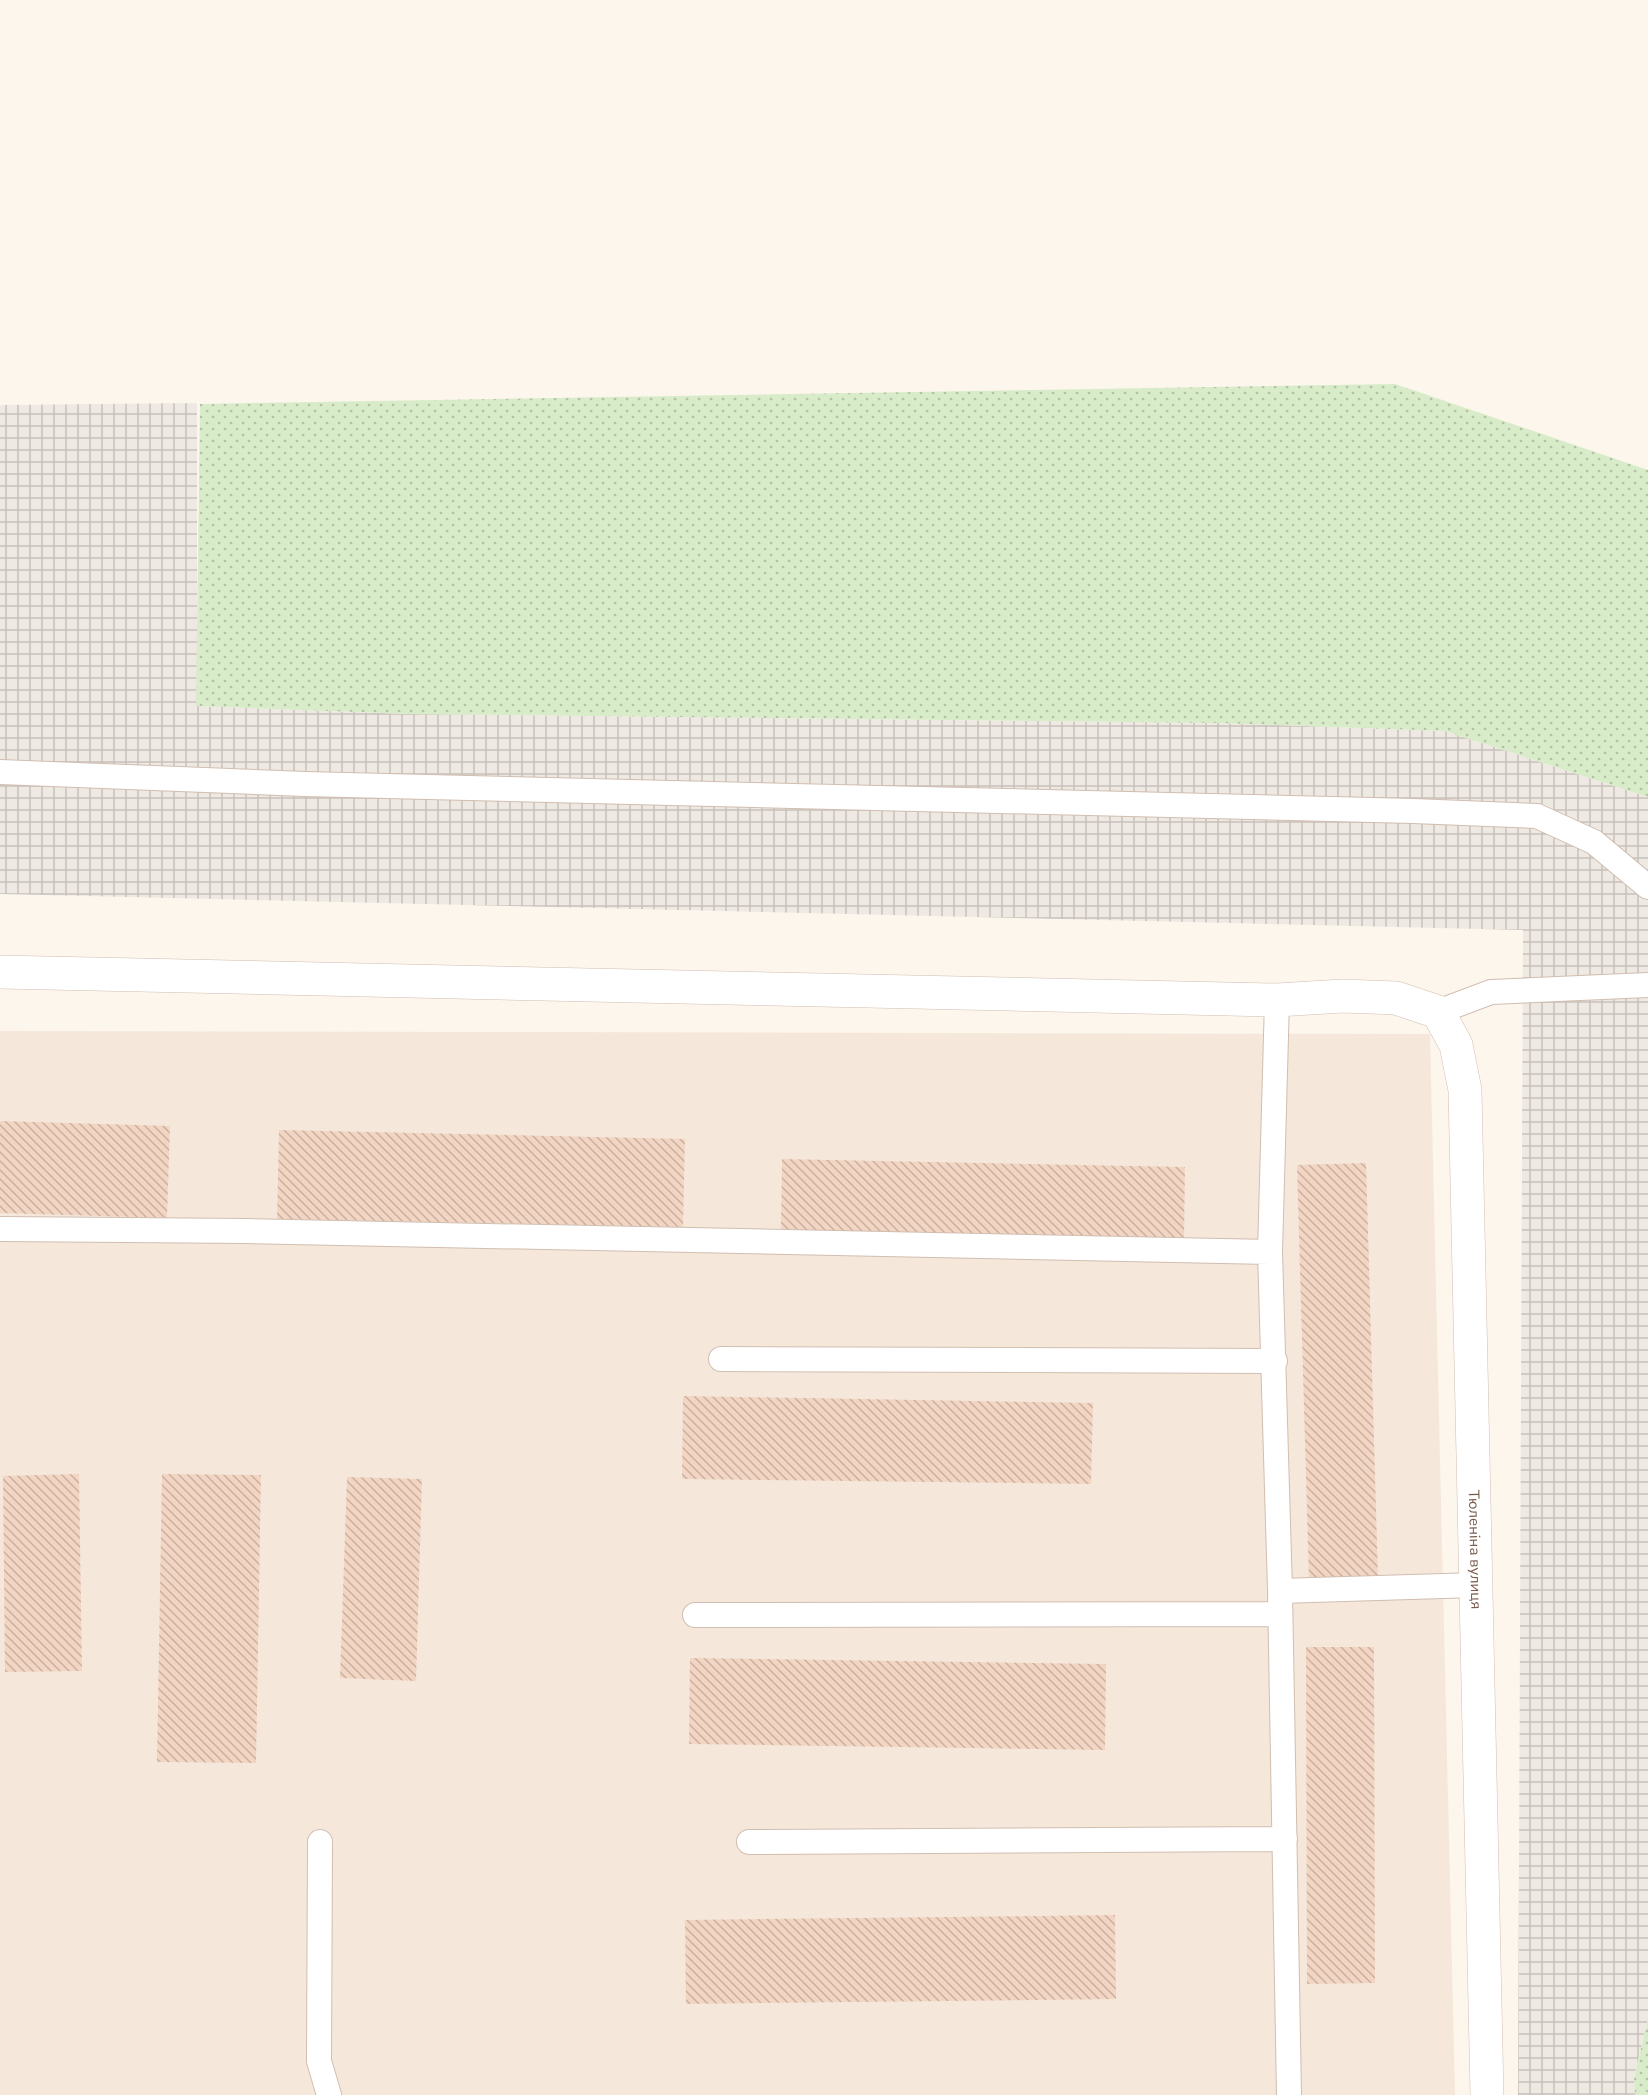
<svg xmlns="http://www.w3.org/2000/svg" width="1648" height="2095" viewBox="0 0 1648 2095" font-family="'Nunito Sans',sans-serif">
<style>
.residential{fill:#f5e8da}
.industrial{fill:url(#industrial-grid)}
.garden{fill:url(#garden-dots)}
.building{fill:url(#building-back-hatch)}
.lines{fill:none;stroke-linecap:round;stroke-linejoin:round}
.lane-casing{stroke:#d1beb0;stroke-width:26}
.street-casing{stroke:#d1beb0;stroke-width:34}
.lane{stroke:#fff;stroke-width:24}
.street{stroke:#fff;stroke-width:33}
.labels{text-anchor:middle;stroke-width:4.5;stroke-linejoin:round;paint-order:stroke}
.street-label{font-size:15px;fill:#7a5c4d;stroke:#fffaf3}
</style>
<defs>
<pattern id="industrial-grid" width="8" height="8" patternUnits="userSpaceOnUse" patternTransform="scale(1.5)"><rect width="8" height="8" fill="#efe9e4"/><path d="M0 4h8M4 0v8" fill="none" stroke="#c7c0bb"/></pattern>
<pattern id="garden-dots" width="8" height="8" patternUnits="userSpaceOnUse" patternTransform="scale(1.5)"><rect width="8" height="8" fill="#d8ecc9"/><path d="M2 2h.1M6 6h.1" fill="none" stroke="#b4c2a5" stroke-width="1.8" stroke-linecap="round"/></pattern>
<pattern id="building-back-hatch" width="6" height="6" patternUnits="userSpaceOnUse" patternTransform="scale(1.5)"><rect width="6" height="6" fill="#f3d5c3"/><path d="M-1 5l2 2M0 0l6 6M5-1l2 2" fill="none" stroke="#cab0a1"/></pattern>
</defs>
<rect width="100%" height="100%" fill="#fdf6ec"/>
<path class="residential" d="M0,1031L1430,1034L1455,2095H0Z"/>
<path class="industrial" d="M197,403V706L409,714L1219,723L1445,731L1648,797V2019L1634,2077L1635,2095H1518L1523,930L0,894V405Z"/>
<path class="garden" d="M1395,384L1648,470V797L1445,731L1219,723L409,714L196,706L200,404Z
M1648,2019V2095H1635L1634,2078Z"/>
<path class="building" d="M0,1121L170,1126L167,1218L0,1213Z
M279,1130L685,1139L683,1227L277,1219Z
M782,1159L1185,1167L1184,1238L781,1230Z
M1366,1163L1378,1578L1309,1580L1297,1165Z
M683,1396L1093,1403L1091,1484L682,1479Z
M79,1474L82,1671L5,1672L3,1476Z
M162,1474L261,1475L256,1763L157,1762Z
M347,1477L422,1479L416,1681L340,1678Z
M1306,1647H1374L1375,1983L1307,1984Z
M690,1658L1106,1664L1105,1750L689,1744Z
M1115,1915L1116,1999L686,2004L685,1920Z"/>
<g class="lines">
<defs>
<path id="lane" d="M0,772L305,784L1413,811L1537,816L1594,842L1648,887
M1277,1000L1270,1252L1280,1591L1289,2095
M1438,1012L1491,992L1648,985
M0,1229L247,1231L1270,1252
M721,1359L1275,1361
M1280,1591L1476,1585
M695,1615L1280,1614
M320,1842L319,2061L329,2095
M749,1842L1285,1839"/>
<g id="street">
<path id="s1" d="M0,972L1277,1000L1343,996L1396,998L1438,1012L1456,1045L1465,1090L1487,2095"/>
</g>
</defs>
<use href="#lane" class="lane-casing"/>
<use href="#street" class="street-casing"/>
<use href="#lane" class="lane"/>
<use href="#street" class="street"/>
</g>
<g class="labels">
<g class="street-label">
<text dy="5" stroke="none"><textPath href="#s1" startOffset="1984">Тюленіна вулиця</textPath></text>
</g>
</g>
</svg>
